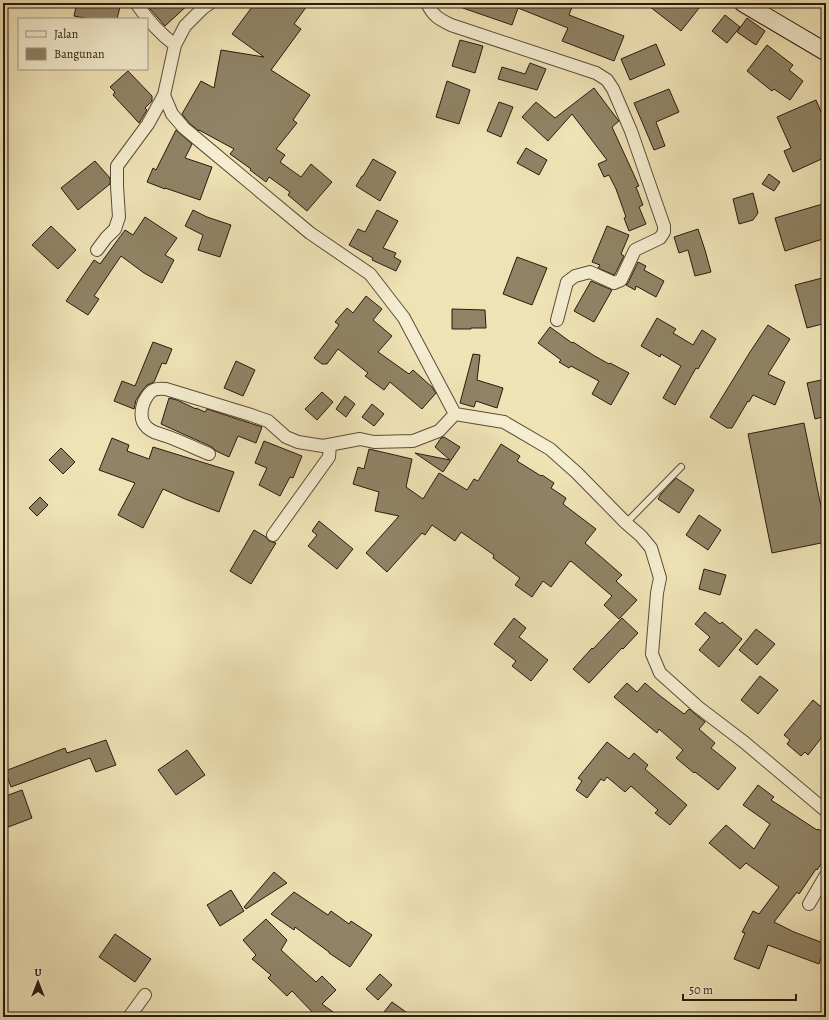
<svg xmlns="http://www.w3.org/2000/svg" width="829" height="1020" viewBox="0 0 829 1020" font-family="Alegreya,serif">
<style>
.building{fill:#908366;stroke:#2a1a0f}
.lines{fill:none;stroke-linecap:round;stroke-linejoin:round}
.lane-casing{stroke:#5b4c39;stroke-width:8}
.street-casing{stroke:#5b4c39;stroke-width:14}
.secondary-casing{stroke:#2a1a0f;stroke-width:19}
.lane{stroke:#f5edd0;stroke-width:6}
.street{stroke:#f5edd0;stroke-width:12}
.secondary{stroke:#f5edd0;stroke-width:17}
</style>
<rect width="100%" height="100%" fill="#efe3b6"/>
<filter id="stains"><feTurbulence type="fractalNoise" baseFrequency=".005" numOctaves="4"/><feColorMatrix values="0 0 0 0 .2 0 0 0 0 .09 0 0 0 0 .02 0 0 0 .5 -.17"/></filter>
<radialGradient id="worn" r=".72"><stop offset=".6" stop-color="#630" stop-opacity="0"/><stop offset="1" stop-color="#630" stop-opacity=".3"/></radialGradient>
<path class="building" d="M77,3H121L117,19H90L74,16Z
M145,3H190L165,26Z
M255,3H309L294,24L301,29L271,70L310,95L293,120L297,123L276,149L285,155L280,162L301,177L311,164L332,182L307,211L288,195L290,192L269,177L266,182L250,170L251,169L230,154L234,149L199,130V131L189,123L182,114L201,81L214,88L221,50L264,57L232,34Z
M454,3H564L572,7L569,15L624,36L614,61L562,41L568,28L518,8L512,25L454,5Z
M645,3H703L681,31Z
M725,15L740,27L727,43L712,31Z
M747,18L765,31L756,45L737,32Z
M460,40L483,46L475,73L452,66Z
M656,44L665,65L630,80L621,59Z
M767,45L793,65L789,70L803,81L790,100L774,89L772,91L747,71Z
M530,63L546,69L537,90L498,79L502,67L525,74Z
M128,71L152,96V101L145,108L147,110L139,123L113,95L115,92L110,87Z
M447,81L470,90L459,124L436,117Z
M594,88L618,120L619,121L612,127L639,186L636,187L643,205L639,207L646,224L629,231L624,218L626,217L616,189L609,175L604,177L598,164L607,160L572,114L548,141L522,117L536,102L555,118Z
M669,89L679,112L656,122L665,146L654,150L634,103Z
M816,100L826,124V157L793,172L784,151L791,148L777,117Z
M499,102L513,107L501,137L487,131Z
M176,130L192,144L185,158L212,167L200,200L165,188V189L147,182L153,168L156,170Z
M526,148L547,160L539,175L517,163Z
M373,159L396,172L380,201L356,186L362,176H363Z
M95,161L110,178V184L78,210L61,188Z
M769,174L780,182L774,191L762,184Z
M753,193L758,213L753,220L739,224L733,199Z
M826,203V238L785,251L775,218Z
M193,210L207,217L231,225L220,257L198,250L203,235L185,226Z
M377,210L398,221L383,248L396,253L394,257L401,261L396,271L372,260L373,258L349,245L358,229L365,232Z
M145,217L177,238L165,255L174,260L162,283L144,273L121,256L94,296L99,299L88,315L66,301L94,260L100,264L125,230L133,235Z
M51,226L76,250L58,269L32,245Z
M607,226L629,235L621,254L624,256L615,274L614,275L598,268L600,265L592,262Z
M698,229L705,250L711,272L695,276L688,250L679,253L674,237Z
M517,257L547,268L532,305L503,294Z
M638,262L646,266L644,270L664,281L656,297L636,286L635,290L626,285L628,283Z
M826,277V323L807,328L795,285Z
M591,281L612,290L594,322L574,311Z
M366,296L382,309L373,320L392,336L378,352L409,374L413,370L432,387L436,393L422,409L390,382L384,390L365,376L368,373L338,349L327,364H322L314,358L339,325L335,322L347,308L353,313Z
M452,309L485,310L486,328H471V329H452Z
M657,318L676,329L673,333L693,345L702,330L716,339L698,369L696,368L675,405L663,398L681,366L661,354L660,357L641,346Z
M768,325L790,339L768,374L785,382L775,405L753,395L749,402L748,401L732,428H727L710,417L750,352Z
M550,327L572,343L573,342L593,355L609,364L610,363L629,373L611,405L592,394L599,381L571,366L569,368L559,362L561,360L538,343Z
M153,342L172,349L166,364L162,363L154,382L147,385L142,391L136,400L134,409L114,401L122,381L135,386Z
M473,354L480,355L477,380L503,388L497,408L476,401L474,407L460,403Z
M236,361L255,370L243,396L224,388Z
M826,379V416L815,419L807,383Z
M322,392L333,402L317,420L305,409Z
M345,396L355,404L346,417L336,409Z
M169,398L177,400L196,409V408L205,412L207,409L262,427L256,443L238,436L229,457L216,451L212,447L161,424Z
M372,404L384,414L374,426L362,417Z
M804,423L826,531V542L772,553L748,434Z
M444,437L460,447L443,472L415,453L450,460L435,447L441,438Z
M112,438L129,445L127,451L149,459L153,447L234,472L219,512L185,499L163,489L143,528L118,515L135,483L99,470Z
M264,441L302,456L293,478L290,477L280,496L259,485L267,468L255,463Z
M501,444L520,456L517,461L541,476L542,475L554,483L551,488L566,498L563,504L596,529L585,543L622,575L616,581L637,600L619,619L604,605L612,596L571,561L570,562V561L551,587L543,581L532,597L515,585L520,578L493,558L494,555L461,532L455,541L432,525L425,535L422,533L387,572L366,553L399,516L375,511L379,492L353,484L358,467L364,469L369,449L412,459L406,487L423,499L439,473L467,490L474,479L478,481Z
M61,448L75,462L63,474L49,460Z
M676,478L694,490L679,513L658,499L661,494Z
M40,497L48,505L37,516L29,508Z
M699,515L721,530L708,550L686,535Z
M319,521L353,549L337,569L308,546L317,535L312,531Z
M254,530L266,537L269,541L276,543L251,584L230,571Z
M704,569L726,575L720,595L699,589Z
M705,612L720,624L722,622L742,639L719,667L699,650L710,637L695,624Z
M514,618L526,628L519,637L548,660L531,681L512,666L516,661L494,644Z
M622,618L638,633L623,649L622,648L589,683L573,669L592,648L593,649Z
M756,629L775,644L757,665L739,650Z
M760,676L778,690L758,714L741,700Z
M627,683L637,692L645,683L659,695L684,714L689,709L705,722L699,729L715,743L711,748L736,768L718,790L695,772L694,773L676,758L683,750L659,729L657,733L614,697Z
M813,700L826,711V732L808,755L805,752L801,756L787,744L790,740L784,735Z
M106,740L116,765L96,772L90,758L11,787L5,771L65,748L67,753Z
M607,742L629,759L634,753L648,765L645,769L687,805L670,825L655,813L658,810L631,786L625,792L607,777L604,781L601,779L587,798L576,790L582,781L578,778Z
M187,750L205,775L176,795L158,770Z
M758,785L774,797L771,800L817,830L818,829L826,834V857L817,870L816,869L799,894L797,892L774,922L794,932L826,944L819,964L768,945L759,969L734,959L745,933L742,932L753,911L759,914L779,887L746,863L740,869L709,843L726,825L754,849L770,824L743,805Z
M22,790L32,818L3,829V797Z
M274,872L287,883L246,909L244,907Z
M231,890L244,911L220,926L207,905Z
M294,892L328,915L331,911L349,924L351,921L372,935L350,967L329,953V952L295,927L294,930L271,914Z
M266,919L287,940L281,950L316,982L322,976L336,990L322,1004L340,1017H317L292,991L287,996L268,978L271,975L252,959L256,955L243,940Z
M115,934L151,959L135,982L99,957Z
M380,974L392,985L378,1000L366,989Z
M392,1002L413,1017H380Z"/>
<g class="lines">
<defs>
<path id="lane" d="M626,523L681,467"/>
<path id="street" d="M136,3C147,19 159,33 175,45
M210,3L203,8L185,26L175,45L164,95L172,114L184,128L310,233L370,274L404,318L455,414L504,422L550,449L577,473L626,523L641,536L651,548L660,578L657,593L652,654L660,673L698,707L744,742L826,811
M427,3C433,16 439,19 451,25L596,73L607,80L613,89L631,131L664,226V232L660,238L635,250L621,280L614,283L590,272L575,276L567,282L557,320
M97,250L106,238L115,229L119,217L117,186V166L148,124L164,95
M209,454C194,448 179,440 163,435C160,434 157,433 154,432C150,430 145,426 143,422C140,415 142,404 146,398C151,389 156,388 166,389L251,415L268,421L286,437L298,442L323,446L360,439L374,442L413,441L439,431L455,414
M273,535L329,457L330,445
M809,904L826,875
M129,1017L145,995"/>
<path id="secondary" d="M743,3L826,52"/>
</defs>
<use href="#lane" class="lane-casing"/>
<use href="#street" class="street-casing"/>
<use href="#secondary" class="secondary-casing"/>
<use href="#lane" class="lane"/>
<use href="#street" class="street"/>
<use href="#secondary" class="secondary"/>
</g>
<rect width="829" height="1020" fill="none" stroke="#efe3b6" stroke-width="16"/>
<rect x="4" y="4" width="821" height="1012" fill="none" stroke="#2a1a0f" stroke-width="2"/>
<rect x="8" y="8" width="813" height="1004" fill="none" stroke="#2a1a0f"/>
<rect x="18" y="18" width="130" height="52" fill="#f5edd0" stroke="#a49983"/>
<rect x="26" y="31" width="20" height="6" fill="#f5edd0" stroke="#a49983"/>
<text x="54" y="38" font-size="12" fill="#2a1a0f">Jalan</text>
<rect x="26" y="48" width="20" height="12" fill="#908366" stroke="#a49983"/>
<text x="54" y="58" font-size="12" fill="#2a1a0f">Bangunan</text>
<g transform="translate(38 982)" stroke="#f5edd0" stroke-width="3" paint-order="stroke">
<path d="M0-3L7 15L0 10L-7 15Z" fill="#2a1a0f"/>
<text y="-6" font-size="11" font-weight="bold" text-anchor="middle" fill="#2a1a0f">U</text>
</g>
<path d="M683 994v6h113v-6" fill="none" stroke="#2a1a0f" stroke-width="2"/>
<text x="689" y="994" font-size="12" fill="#2a1a0f" stroke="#f5edd0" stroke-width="3" paint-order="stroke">50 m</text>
<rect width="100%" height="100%" filter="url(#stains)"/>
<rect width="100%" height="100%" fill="url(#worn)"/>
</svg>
